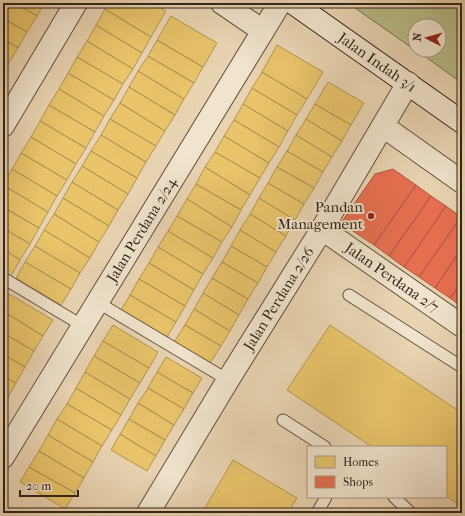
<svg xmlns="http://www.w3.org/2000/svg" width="465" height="516" font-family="'IM FELL French Canon',serif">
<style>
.green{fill:#b9bc8a;stroke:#757050}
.homes{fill:#e9c46a;stroke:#b29451}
.shops{fill:#e76f51;stroke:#b05840}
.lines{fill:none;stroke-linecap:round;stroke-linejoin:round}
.lane-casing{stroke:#5f503e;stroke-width:13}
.street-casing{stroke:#5f503e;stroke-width:24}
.secondary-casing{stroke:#312417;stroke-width:24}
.lane{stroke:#f1e3cd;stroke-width:11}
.street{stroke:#f1e3cd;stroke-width:22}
.secondary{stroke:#f1e3cd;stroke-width:22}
.poi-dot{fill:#8f2418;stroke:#f1e3cd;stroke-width:1.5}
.labels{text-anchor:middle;stroke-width:4;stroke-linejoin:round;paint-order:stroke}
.street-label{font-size:15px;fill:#312417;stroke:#f1e3cd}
.poi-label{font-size:15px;fill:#312417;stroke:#f1e3cd;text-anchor:end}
</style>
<rect width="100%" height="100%" fill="#e9d4b2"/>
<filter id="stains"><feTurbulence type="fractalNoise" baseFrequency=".005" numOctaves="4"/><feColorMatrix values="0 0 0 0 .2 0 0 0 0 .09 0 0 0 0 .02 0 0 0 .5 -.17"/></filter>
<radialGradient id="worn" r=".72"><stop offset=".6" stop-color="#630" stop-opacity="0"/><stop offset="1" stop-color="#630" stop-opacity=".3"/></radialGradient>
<!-- green -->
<path class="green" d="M348,3H462V83L416,50H439V26H415V50Z"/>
<!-- homes -->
<path class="homes" d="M3,3H15L37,16L27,32L3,18Z
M15,3H44L37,16Z
M109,3H152L166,11L151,37L105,9Z
M105,9L151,37L142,53L96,25Z
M171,16L217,43L203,67L157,40Z
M3,18L27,32L18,48L3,39Z
M96,25L142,53L133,69L87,41Z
M3,39L18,48L8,64L3,61Z
M157,40L203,67L194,83L148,56Z
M87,41L133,69L123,84L77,57Z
M277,45L323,72L307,99L262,72Z
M148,56L194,83L184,99L138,71Z
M77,57L123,84L114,100L68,73Z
M3,61L8,64L3,73Z
M138,71L184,99L175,115L129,87Z
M262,72L307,99L297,115L252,88Z
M68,73L114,100L104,116L59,89Z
M328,82L364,103L351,125L315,104Z
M129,87L175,115L165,131L120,103Z
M252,88L297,115L288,131L243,104Z
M59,89L104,116L95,132L49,105Z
M120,103L165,131L156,146L110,119Z
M243,104L288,131L279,147L234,120Z
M315,104L351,125L342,141L306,119Z
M49,105L95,132L86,148L40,121Z
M110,119L156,146L146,162L101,135Z
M306,119L342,141L332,157L296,135Z
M234,120L279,147L269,163L224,136Z
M40,121L86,148L76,164L31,137Z
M101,135L146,162L137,178L91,151Z
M296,135L332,157L323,172L287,151Z
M224,136L269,163L260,178L215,152Z
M31,137L76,164L67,180L21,153Z
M91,151L137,178L128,194L82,166Z
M287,151L323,172L314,188L277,167Z
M215,152L260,178L250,195L205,167Z
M21,153L67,180L57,196L12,169Z
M82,166L128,194L118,210L72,182Z
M205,167L250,195L241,210L196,184Z
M277,167L314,188L304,204L268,183Z
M12,169L57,196L48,212L3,185Z
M72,182L118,210L109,226L63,198Z
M268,183L304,204L295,220L259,198Z
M196,184L241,210L232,227L187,199Z
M3,185L48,212L39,228L3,207Z
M63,198L109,226L99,242L54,214Z
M259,198L295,220L286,236L250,214Z
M187,199L232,227L222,242L177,216Z
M3,207L39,228L30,244L3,228Z
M54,214L99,242L90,258L44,230Z
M250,214L286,236L276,252L240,230Z
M177,216L222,242L213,258L168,231Z
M3,228L30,244L20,260L3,249Z
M44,230L90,258L80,273L35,246Z
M240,230L276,252L267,267L231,246Z
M168,231L213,258L203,274L158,247Z
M35,246L80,273L71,289L25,262Z
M231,246L267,267L258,283L222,262Z
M158,247L203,274L194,290L149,263Z
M3,249L20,260L11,276L3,271Z
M25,262L71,289L61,305L16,278Z
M222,262L258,283L248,299L212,278Z
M149,263L194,290L185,306L139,279Z
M212,278L248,299L239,315L203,293Z
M139,279L185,306L176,322L130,295Z
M203,293L239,315L230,331L194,309Z
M9,294L53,320L43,336L3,311V305Z
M130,295L176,322L167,337L121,310Z
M194,309L230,331L221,346L185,325Z
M3,311L43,336L34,351L3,333Z
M113,325L158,352L149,368L103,341Z
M185,325L221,346L210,363L174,342Z
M330,325L462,413V507L446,496V447H372L287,390Z
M3,333L34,351L25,367L3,354Z
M103,341L149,368L140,383L94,356Z
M3,354L25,367L16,383L3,376Z
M94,356L140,383L130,399L85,372Z
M166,357L202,378L193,393L157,372Z
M85,372L130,399L121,415L76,388Z
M157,372L193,393L184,409L148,388Z
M3,376L16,383L7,399L3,397Z
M76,388L121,415L112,430L67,404Z
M148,388L184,409L174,425L138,403Z
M138,403L174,425L165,440L129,419Z
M67,404L112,430L102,446L57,419Z
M57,419L102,446L93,462L48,435Z
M129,419L165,440L156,456L120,434Z
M120,434L156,456L147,471L111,450Z
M48,435L93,462L84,478L39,451Z
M39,451L84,478L75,493L29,467Z
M233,460L297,498L288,513H202Z
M29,467L75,493L65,509L20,482Z"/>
<!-- shops -->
<path class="shops" d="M393,169L416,185L374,245L341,223L375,174Z
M416,185L431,196L389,256L374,245Z
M431,196L446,206L404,267L389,256Z
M446,206L461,217L419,277L404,267Z
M461,217H462V248L435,288L419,277Z
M462,248V281L450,298L435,288Z
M462,281V307L450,298Z"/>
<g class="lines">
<!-- lane casing -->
<g class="lane-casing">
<path id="lane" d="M3,278L83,326
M349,295L462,367
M97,302L228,380
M283,420L325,447
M394,497L411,513
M317,513L326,497"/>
</g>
<!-- street casing -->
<g class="street-casing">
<g id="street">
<path d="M222,3L263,31"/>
<path d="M3,126L76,3"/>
<path d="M383,126L462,182"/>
<path id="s1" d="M322,229L462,326"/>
<path id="s2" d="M3,457L280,3"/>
<path id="s3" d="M148,513L228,380L322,229L408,83"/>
</g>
</g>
<!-- secondary casing -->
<g class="secondary-casing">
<g id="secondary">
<path id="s4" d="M293,3L462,122"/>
</g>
</g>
<!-- lane -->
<use href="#lane" class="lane"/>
<!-- street -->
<use href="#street" class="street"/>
<!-- secondary -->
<use href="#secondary" class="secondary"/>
</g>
<!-- markers -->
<circle class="poi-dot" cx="371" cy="216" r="4"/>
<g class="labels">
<!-- street labels -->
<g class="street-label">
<text dy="5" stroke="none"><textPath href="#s4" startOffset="103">Jalan Indah 3/1</textPath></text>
<text dy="5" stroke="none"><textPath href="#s2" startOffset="266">Jalan Perdana 2/24</textPath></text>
<text dy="5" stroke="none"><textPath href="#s1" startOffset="85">Jalan Perdana 2/7</textPath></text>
<text dy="5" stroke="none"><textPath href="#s3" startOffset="251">Jalan Perdana 2/26</textPath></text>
</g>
<!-- poi labels -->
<g class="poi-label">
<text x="363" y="212">Pandan<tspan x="363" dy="17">Management</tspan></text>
</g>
</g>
<!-- margin -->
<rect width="465" height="516" fill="none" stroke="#e9d4b2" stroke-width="16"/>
<rect x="4" y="4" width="457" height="508" fill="none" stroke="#312417" stroke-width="2"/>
<rect x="8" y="8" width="449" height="500" fill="none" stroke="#312417"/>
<!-- legend -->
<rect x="307" y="446" width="140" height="52" fill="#f1e3cd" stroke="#a49784"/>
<rect x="315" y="456" width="20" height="12" fill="#e9c46a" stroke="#a49784"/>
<text x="343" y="466" font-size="12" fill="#312417">Homes</text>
<rect x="315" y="476" width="20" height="12" fill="#e76f51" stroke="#a49784"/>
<text x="343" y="486" font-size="12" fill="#312417">Shops</text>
<!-- north arrow -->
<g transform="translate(427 38) rotate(276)"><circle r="19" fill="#f1e3cd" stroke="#a49784"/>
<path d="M0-3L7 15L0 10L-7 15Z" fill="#8f2418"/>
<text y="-6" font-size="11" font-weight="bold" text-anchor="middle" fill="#312417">N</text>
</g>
<!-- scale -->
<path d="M20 490v6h58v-6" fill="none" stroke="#312417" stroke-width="2"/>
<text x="26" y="490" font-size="12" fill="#312417" stroke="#f1e3cd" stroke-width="3" paint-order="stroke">20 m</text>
<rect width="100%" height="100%" filter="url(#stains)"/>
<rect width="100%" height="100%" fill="url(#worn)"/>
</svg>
